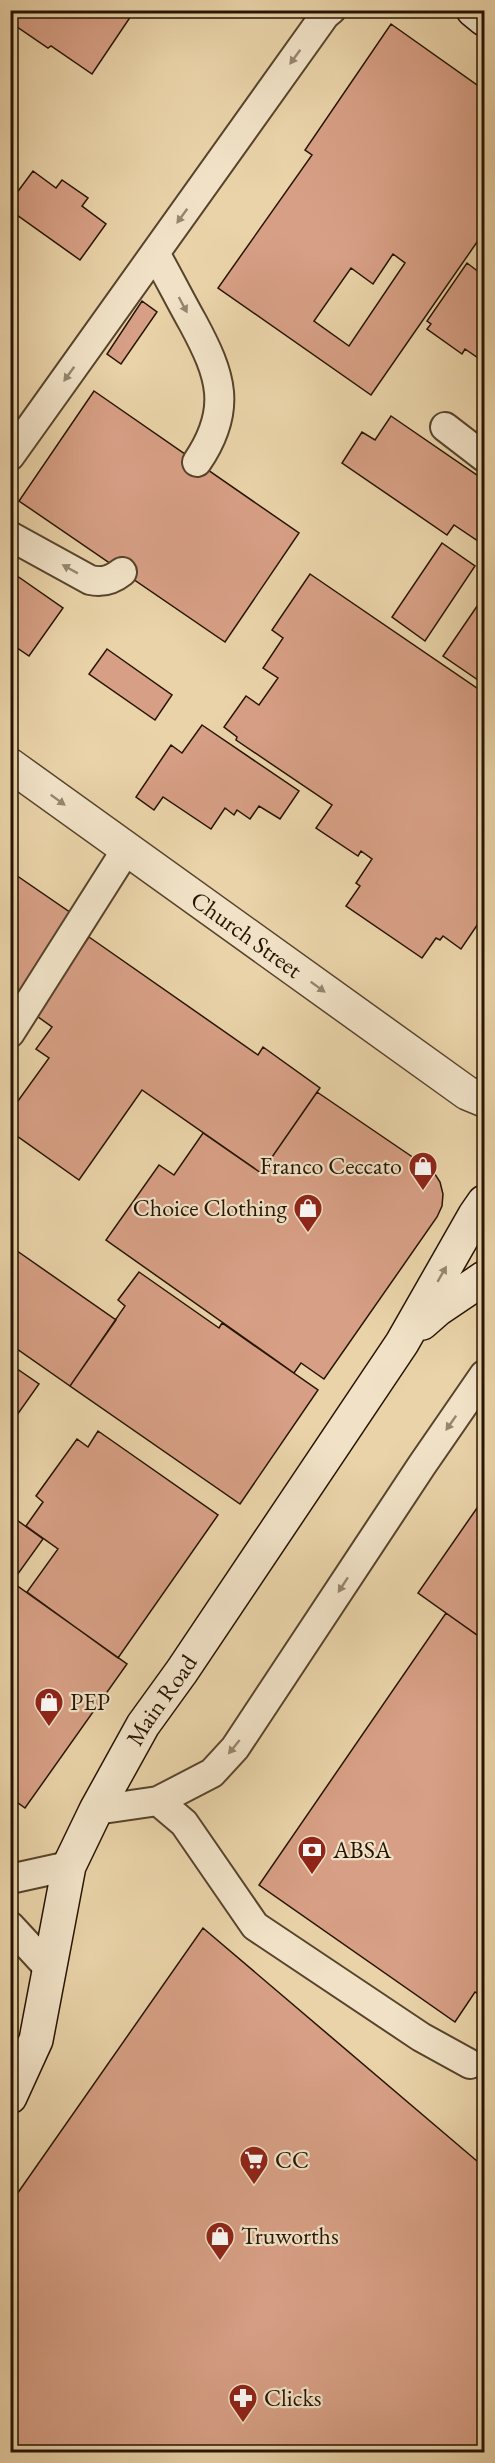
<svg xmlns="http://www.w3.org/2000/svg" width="495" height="2463" font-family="'EB Garamond',serif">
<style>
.building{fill:#d79f85;stroke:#261402;stroke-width:1.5;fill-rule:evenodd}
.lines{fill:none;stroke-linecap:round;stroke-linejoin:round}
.lane-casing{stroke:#57442c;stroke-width:32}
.street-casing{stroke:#57442c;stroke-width:36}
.secondary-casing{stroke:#261402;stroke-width:36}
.lane{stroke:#f1e2c7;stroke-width:28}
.street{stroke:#f1e2c7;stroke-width:33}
.secondary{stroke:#f1e2c7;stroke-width:33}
.oneway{fill:#96856e}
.labels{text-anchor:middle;stroke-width:4.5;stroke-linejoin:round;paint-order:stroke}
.street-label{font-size:24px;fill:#261402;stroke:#f1e2c7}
.poi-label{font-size:24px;fill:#261402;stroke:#f1e2c7;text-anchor:start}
</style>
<rect width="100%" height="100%" fill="#ead3a9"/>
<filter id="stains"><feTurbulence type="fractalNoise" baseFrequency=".00333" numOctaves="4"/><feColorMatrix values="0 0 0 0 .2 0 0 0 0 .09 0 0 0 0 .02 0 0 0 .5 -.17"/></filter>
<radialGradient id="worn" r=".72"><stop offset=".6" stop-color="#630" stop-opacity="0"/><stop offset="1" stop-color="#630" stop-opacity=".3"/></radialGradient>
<!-- building -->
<path class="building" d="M10,10H135L92,74L51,46L48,48L10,22Z
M391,24L484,90V232L371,395L218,288L312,155L305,150ZM393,254L405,263L349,346L314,321L351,268L373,284Z
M33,171L56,188L62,180L88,198L82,206L106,224L80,260L10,210V202Z
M467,263L484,276V362L465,349L462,354L427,329L431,324L427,321Z
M142,301L157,312L121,364L107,354Z
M94,391L299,533L225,642L19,501Z
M391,416L484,480V545L454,525L447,535L342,463L362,432L375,440Z
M442,543L475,566L425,641L392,617Z
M10,571L63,608L29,656L10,643Z
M310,574L484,693V915L461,949L443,936L440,940L436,938L422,958L346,906L360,886L356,883L372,859L361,851L358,856L316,828L332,805L236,740L237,737L224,727L246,696L259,705L278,678L263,668L283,638L272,630Z
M484,596V675L482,674L478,680L443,656Z
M107,649L172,695L155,720L89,674Z
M202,725L299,791L280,819L259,806L250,819L237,810L234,815L225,808L211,829L163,797L154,810L136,797L171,745L182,753Z
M10,871L74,915L10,1008Z
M89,937L258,1055L263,1047L320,1088L261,1173L142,1090L79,1180L10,1131V1112L49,1058L36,1049L52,1027L34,1014Z
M317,1092L433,1171L440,1182L443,1194L442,1206L437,1217L324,1379L301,1363L294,1373L106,1240L159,1165L174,1175L203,1133L261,1173Z
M10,1246L116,1320L70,1386L10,1344Z
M139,1272L219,1328L222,1323L318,1390L240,1504L70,1386L125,1306L118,1300Z
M10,1364L39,1384L10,1425Z
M98,1431L218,1515L118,1658L27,1592L58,1549L26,1526L43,1502L36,1496L77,1439L88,1447Z
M477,1508L484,1513V1640L418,1593Z
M10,1515L43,1539L12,1582L127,1664L25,1808L10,1797Z
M446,1613L484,1640V1998L475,1992L455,2022L259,1885Z
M203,1928L484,2167V2452H10V2204Z"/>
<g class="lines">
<!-- lane casing -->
<g class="lane-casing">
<path id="lane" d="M155,253C168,276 180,300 193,323C221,375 233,409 197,462
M445,427L484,457
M10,456L325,15L331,10
M10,536L90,580C103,583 112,580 122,572
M10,1033L126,850
M158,1801L184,1823L255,1926L421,2037L470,2064
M96,1810L158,1801L212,1773L235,1748L422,1465L484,1375
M10,1879L69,1866
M10,1926L48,1967"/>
</g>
<!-- street casing -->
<g class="street-casing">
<g id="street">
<path id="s1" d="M10,765L467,1093L484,1100"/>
</g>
</g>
<!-- secondary casing -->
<g class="secondary-casing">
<g id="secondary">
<path d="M473,10L484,19"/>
<path d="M422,1323L438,1309L484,1278"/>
<path id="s2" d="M10,2097L36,2040L69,1866L96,1810L143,1725L182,1671L402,1343L475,1215L484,1202"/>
</g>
</g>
<!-- lane -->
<use href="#lane" class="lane"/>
<!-- street -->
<use href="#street" class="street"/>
<!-- secondary -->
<use href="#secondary" class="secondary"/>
</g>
<!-- one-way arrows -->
<defs><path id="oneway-solid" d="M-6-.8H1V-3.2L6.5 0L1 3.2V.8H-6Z" transform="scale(1.5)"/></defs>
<g class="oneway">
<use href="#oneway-solid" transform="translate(295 57) rotate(126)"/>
<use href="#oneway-solid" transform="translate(182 216) rotate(126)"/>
<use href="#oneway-solid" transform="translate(183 305) rotate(62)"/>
<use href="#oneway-solid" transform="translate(69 374) rotate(126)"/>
<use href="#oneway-solid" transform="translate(70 569) rotate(-151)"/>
<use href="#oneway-solid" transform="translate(58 800) rotate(36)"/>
<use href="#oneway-solid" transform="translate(318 987) rotate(36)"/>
<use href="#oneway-solid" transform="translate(442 1274) rotate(-60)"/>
<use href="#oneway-solid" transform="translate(451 1423) rotate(125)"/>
<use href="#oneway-solid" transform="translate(343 1585) rotate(123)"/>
<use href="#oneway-solid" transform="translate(234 1747) rotate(129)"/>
</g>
<!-- icons -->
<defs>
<g id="shop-pin" transform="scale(1.5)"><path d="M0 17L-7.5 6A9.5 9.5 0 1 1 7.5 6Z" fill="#8f2418" stroke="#f1e2c7"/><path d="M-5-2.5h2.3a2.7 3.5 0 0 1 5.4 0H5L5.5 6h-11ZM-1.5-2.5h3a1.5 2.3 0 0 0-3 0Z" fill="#fff"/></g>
<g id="bank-pin" transform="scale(1.5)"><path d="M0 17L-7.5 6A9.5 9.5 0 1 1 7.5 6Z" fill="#8f2418" stroke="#f1e2c7"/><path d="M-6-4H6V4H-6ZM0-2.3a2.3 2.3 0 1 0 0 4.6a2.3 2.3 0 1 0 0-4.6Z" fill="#fff"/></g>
<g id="supermarket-pin" transform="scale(1.5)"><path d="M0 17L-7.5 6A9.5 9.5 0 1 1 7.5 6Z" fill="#8f2418" stroke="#f1e2c7"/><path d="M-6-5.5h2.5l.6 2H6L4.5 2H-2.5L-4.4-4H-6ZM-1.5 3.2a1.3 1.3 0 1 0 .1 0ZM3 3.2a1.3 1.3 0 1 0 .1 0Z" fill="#fff"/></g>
<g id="pharmacy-pin" transform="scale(1.5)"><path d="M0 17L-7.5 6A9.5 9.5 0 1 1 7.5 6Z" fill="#8f2418" stroke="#f1e2c7"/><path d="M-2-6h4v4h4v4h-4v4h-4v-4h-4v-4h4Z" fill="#fff"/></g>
</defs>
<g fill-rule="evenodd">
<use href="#shop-pin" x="423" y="1166"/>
<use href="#shop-pin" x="308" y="1208"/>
<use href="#shop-pin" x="49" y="1702"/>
<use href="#bank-pin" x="312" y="1850"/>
<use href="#supermarket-pin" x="254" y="2160"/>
<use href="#shop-pin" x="220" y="2236"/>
<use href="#pharmacy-pin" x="243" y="2398"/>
</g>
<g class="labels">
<!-- street labels -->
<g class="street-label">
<text dy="8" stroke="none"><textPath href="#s1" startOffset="291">Church Street</textPath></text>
<text dy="8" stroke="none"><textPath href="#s2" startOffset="430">Main Road</textPath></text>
</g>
<!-- poi labels -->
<g class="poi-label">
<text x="402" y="1174" text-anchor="end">Franco Ceccato</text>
<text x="287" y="1216" text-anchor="end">Choice Clothing</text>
<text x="70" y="1710">PEP</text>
<text x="333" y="1858">ABSA</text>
<text x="275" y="2168">CC</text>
<text x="241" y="2244">Truworths</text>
<text x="264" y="2406">Clicks</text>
</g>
</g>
<!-- margin -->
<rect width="495" height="2463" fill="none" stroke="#ead3a9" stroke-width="36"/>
<rect x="12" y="12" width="471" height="2439" fill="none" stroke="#261402" stroke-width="3"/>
<rect x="18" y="18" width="459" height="2427" fill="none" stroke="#261402" stroke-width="1.5"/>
<rect width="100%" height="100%" filter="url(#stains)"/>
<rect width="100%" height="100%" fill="url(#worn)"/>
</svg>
